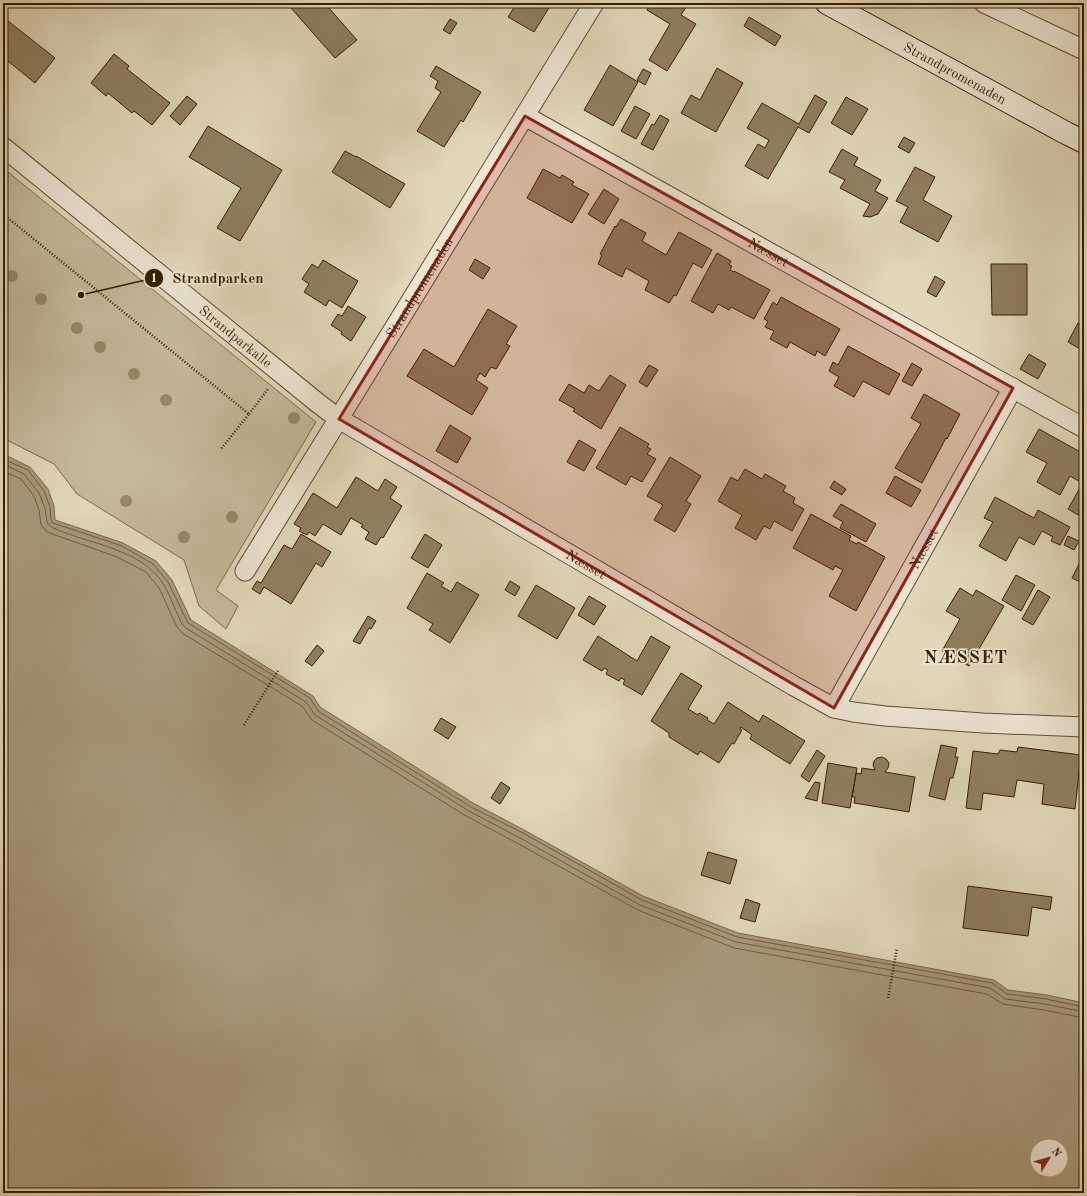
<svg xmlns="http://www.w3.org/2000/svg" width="1087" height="1196" font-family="'Old Standard TT',serif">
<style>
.green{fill:#c3b89a;stroke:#7d6c4d}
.water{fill:#a7987a;stroke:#7a6849;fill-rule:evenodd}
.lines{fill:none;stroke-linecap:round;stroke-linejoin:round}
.shore{stroke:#6f5c3d;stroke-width:1}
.building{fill:#8f7f60;stroke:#371f00}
.street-casing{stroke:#614d2e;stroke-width:21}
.secondary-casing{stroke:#371f00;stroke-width:24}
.path{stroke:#371f00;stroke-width:2.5;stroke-dasharray:1 2;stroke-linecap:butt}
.street{stroke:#ebe5d2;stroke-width:19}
.secondary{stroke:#ebe5d2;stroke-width:22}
.tree{fill:#968768}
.marked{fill:#8f2418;fill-opacity:0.2;stroke:#8f2418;stroke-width:3;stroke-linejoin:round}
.labels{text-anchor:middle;stroke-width:3.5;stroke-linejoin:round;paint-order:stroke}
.street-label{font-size:14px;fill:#371f00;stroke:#ebe5d2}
.district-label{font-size:18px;font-weight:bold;letter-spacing:1px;fill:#371f00;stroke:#ebe5d2}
.leader{fill:none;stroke:#371f00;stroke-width:1.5}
.callout-dot{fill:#371f00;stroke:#ebe5d2;stroke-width:1.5}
.mark-label{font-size:12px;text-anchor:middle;font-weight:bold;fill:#fff}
.callout-label{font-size:15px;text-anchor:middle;font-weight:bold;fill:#371f00;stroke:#ebe5d2;stroke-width:3.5;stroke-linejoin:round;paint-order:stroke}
</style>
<rect width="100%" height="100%" fill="#e0d7b9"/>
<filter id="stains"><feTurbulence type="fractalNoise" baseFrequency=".005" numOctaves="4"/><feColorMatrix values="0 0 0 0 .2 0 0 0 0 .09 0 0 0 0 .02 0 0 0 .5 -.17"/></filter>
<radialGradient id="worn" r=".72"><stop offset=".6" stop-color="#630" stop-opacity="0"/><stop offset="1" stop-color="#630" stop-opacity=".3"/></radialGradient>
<!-- green -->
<path class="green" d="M3,168L316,422L216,590L238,606L226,629L199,606L184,560L77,494L54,464L3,438Z"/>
<!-- water -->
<path class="water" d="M3,454L30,467L48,489L54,506L55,520L123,543L156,561L172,580L191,620L313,696L320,707L473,803L524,830L643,896L738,933L994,980L1008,990L1047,995L1084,1003V1193H3ZM1037,1146H1061V1170H1037Z"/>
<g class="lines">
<!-- shore -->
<path class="shore" d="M3,459L28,470L44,491L50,507L51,520L53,523L122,546L153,564L168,582L188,623L310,698L318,711L471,807L523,833L642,900L737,937L992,983L1007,994L1046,999L1084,1007
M3,464L24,474L39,493L45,508L47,522L51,527C87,544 142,548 164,585C171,597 176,612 182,624L186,628L306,702L315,715L469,811L520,838L640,905L736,942L990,988L1005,999L1045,1004L1084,1012
M3,471L21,479L34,496L39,510L41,525L47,532L117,557L146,572L159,588L177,627L182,633L302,706L312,720L466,816L517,843L638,910L734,948L987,994L1003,1004L1044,1010L1084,1018"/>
</g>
<!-- building -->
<path class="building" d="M297,3H332L328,7L357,40L335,58L291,8Z
M517,3H552L534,32L508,17Z
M651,3H686L684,6L686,7L681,15L696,24L667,71L649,60L670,24L647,10Z
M3,17L55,58L35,83L3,57Z
M749,17L781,36L775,46L744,26Z
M450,19L457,23L450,34L443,30Z
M114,54L129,66L127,69L170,103L152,125L134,111L132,113L108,93L106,96L91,83Z
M610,65L638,82L613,126L584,110Z
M436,66L481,92L463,122L461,120L444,147L417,131L441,92L435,88L438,81L430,76Z
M717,68L743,83L716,132L681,113L691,95L700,100Z
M643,69L651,73L645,85L637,80Z
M815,95L827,102L809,133L798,127L768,179L745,166L758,144L765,148L769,140L747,128L762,103L799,124Z
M187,96L197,104L180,125L170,116Z
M846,97L868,109L852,135L831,123Z
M635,106L650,114L636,139L621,131Z
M660,115L669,120L653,150L641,144L652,124L654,125Z
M208,126L282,170L240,241L217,228L241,188L189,157Z
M904,137L915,143L909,153L898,147Z
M842,149L858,158L854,165L881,180L875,191L888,198L878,214L870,217L863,216L870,204L840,188L845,180L829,172Z
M345,151L356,157V156L405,184L390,208L332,172Z
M915,167L935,177L923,200L952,216L938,242L900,222L908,207L896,201Z
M543,169L560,178L562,175L574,182L572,185L589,194L572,223L527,198Z
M604,189L619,199L604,224L588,214Z
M621,219L646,233L642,241L666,255L679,232L712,250L702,268L693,263L676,296L674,295L669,303L645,290L649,281L626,268L622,277L598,264L602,255L600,254L615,226L616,227Z
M717,253L731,261L729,265L732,266L730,270L734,272V271L770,290L754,319L731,307L729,310L718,304L713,313L691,301Z
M475,259L490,268L483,279L469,270Z
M323,260L358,281L342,308L329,300L326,306L304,292L309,284L302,279L312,264L318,268Z
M991,264H1027V315H992Z
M935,276L945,282L936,297L927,292Z
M781,297L840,329L825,356L817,351L815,356L790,342L787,348L770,339L774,331L765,327L768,321L764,319L773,302L777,305Z
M348,306L366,317L351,341L341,334L342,332L331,325L338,314L342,316Z
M488,309L517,326L506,344L510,346L496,369L491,367L485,377L480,373L476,380L488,388L472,415L407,376L424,349L454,367Z
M1078,323L1083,326L1084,325V351L1068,342Z
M848,346L900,374L889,395L863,381L854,397L834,386L839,377L829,371L833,362L838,365Z
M1029,354L1046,364L1038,379L1020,369Z
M912,363L922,369L912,386L902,381Z
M649,365L658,370L647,387L639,382Z
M610,375L626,385L601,429L573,411L575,409L559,400L569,384L584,393L589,385L599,391Z
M924,394L960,414L947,439L946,438L922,483L895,468L921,424L911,418Z
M450,425L471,438L457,463L436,451Z
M620,427L649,444L647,447L651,449L647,454L656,459L642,482L631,476L626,485L596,468Z
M1039,429L1084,454V484L1070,476L1060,495L1037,482L1047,463L1026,452Z
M579,440L596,450L584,471L567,462Z
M670,457L701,476L686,501L691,504L675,532L654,520L663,505L647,496Z
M745,469L762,479L765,474L786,486L783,491L795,498L793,503L804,509L792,531L774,521L770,529L764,526L756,540L735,528L742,515L718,501L731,477L738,481Z
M895,476L921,490L911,507L886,493Z
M356,477L378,491L385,479L397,487L390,498L402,506L383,538L381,537L376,545L365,539L369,532L361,527L363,525L351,518L341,535L323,524L315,536L309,532L307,535L299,531L301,528L294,524L313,493L337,508Z
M834,481L846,489L842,495L830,488Z
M1081,486L1084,488V503L1078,515L1068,509Z
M995,497L1034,518L1038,510L1070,527L1060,545L1051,541L1053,537L1042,531L1034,545L1019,537L1006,561L979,546L993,522L984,518Z
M841,504L876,524L866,542L840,528L843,522L833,516Z
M811,514L851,536L849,540L857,544L858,542L885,557L856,611L829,596L843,570L835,566L833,570L793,548Z
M301,534L331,552L322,567L316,563L291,604L264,587L260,594L252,589L257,581L261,583L284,545L292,549Z
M425,534L442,545L428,568L411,558Z
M1068,536L1079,541L1074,550L1064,545Z
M1081,560L1084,561V584L1072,578Z
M427,573L444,583L441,586L451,592L457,582L479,595L450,643L429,630L433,624L407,608Z
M1016,575L1035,585L1021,611L1002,600Z
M510,581L520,587L515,596L505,590Z
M536,585L575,608L557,639L518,616Z
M960,588L973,596L976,590L1004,606L969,666L942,651L960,619L946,611Z
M1038,590L1050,597L1033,625L1022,619Z
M589,596L606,606L594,625L578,615Z
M368,616L376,621L371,629L369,628L360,644L353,641Z
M598,636L637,661L651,636L670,647L642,695L623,684L625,680L621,678L619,681L606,674L608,670L604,668L602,671L583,660Z
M317,645L324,651L312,666L305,661Z
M681,673L702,686L688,709L698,715L699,713L708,718L707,720L714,724L728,702L759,722L763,715L805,741L790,764L750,739L752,735L741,727L740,729L742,730L734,744L732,743L719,763L700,751L698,755L669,737V733L651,721Z
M441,718L456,727L448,739L434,730Z
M941,745L957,748L955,757H958L953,778H950L945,800L929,796Z
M1018,747L1081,755L1075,809L1042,804L1044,784L1017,780L1014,797L983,793L981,810L966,808L973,751L998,754L1000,750L1017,752Z
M817,750L825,756L809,782L801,776Z
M882,757L886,759L889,763L888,768L885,772L915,777L909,812L854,803L855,797H852L856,773L861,774L862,768L875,770L873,765L874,761L877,758Z
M828,763L857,768L850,808L822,803Z
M501,782L510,788L500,804L491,798Z
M815,782L820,783L817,801L805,798Z
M708,852L737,860L730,884L701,875Z
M968,886L1052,897L1050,910L1032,907L1028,936L963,928Z
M746,899L760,904L755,922L740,918Z"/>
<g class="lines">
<!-- street casing -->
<g class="street-casing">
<g id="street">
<path d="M984,3L1084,50"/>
<path id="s1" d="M525,116L1084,428"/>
<path id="s2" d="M3,147L319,404L339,419L794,686L834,708L853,712L885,716L983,723L1084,727"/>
<path id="s3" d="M245,571L594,3"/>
<path id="s4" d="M834,708L1013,388"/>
</g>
</g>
<!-- secondary casing -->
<g class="secondary-casing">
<g id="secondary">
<path id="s5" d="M827,3L1066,133L1084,142"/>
</g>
</g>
<!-- path -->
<path class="path" d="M3,214L249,414L221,449
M249,414L268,389
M244,725L279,669
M888,998L897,948"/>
<!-- street -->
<use href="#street" class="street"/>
<!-- secondary -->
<use href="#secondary" class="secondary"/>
</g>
<!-- trees -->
<g class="tree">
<circle cx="12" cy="276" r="6"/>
<circle cx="41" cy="299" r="6"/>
<circle cx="77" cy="328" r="6"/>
<circle cx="100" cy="347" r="6"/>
<circle cx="134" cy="374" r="6"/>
<circle cx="166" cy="400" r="6"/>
<circle cx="294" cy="418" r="6"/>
<circle cx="126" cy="501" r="6"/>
<circle cx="232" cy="517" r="6"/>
<circle cx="184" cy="537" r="6"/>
</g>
<!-- marked area -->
<path class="marked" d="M525,116L1013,388L834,708L339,419Z"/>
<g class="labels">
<!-- street labels -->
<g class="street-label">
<text dy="5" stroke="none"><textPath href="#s5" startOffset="146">Strandpromenaden</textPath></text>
<text dy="5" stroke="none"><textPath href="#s1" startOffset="279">Næsset</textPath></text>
<text dy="5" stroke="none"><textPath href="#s3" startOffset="333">Strandpromenaden</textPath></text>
<text dy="5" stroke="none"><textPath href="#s2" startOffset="300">Strandparkalle</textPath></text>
<text dy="5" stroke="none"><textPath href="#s4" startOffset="183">Næsset</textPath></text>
<text dy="5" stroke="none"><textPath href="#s2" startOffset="719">Næsset</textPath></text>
</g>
<!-- district labels -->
<g class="district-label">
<text x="966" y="663">NÆSSET</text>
</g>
</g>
<!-- callouts -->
<path class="leader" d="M81 295L154 278"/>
<g class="callout-dot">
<circle cx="81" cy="295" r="4"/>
<circle cx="154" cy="278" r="10"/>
</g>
<g class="mark-label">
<text x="154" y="282">1</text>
</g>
<g class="callout-label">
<text x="218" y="283">Strandparken</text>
</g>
<!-- margin -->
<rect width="1087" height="1196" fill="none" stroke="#e0d7b9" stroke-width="16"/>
<rect x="4" y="4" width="1079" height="1188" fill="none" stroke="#371f00" stroke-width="2"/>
<rect x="8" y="8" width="1071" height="1180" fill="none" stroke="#371f00"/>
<!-- north arrow -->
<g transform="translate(1049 1158) rotate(53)"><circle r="19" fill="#ebe5d2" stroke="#a3967e"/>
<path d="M0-3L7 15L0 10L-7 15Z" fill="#8f2418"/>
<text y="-6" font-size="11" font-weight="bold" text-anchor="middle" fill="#371f00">N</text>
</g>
<rect width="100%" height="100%" filter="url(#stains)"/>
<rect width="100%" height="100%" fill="url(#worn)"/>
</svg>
